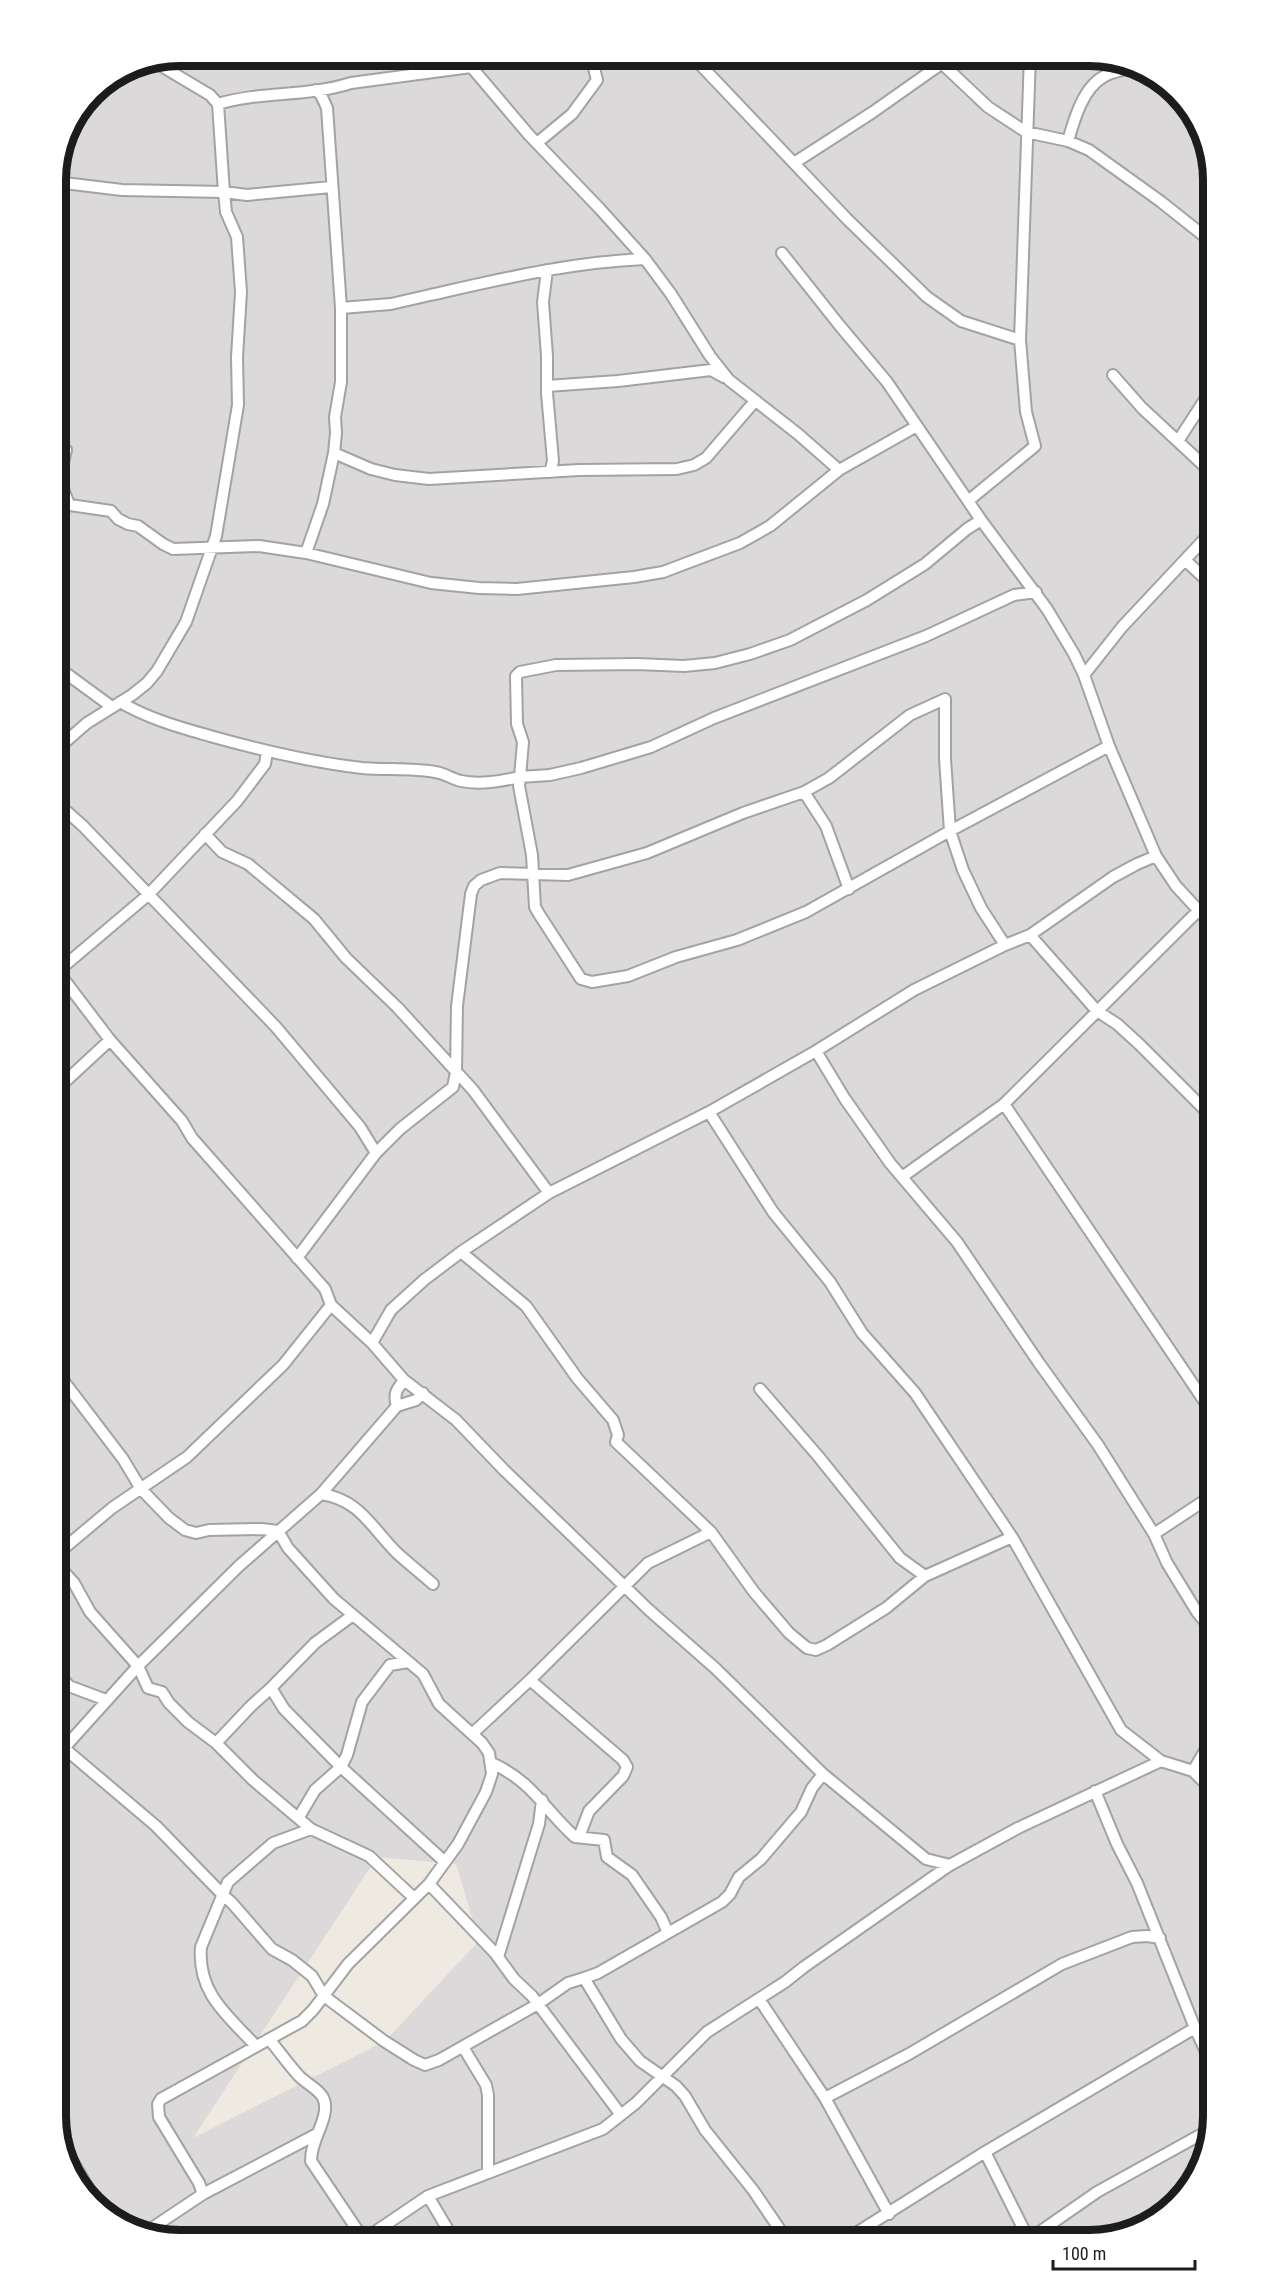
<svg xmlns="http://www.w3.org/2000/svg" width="1269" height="2296" font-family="'Roboto Condensed',sans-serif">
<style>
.residential{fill:#dbd9d9;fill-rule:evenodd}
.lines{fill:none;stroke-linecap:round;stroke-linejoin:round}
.street-casing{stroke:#a3a3a3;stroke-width:14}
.street{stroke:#fff;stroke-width:10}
.rim{fill:none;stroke:#1c1c1c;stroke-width:8}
</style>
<rect width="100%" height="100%" fill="#eeeae2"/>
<!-- residential -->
<path class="residential" d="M180,56H1098L1165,81L1204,132L1213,180V2117L1193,2185L1137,2231L1089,2240H172L110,2219L65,2164L56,2116V172L65,132L92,92L132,65ZM377,1857L456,1864L479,1941L385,2041L193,2138Z"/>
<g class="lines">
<!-- street casing -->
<g class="street-casing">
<path id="street" d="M462,56L529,135L600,209L645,259L671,294L710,356L729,380L798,434L839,470
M692,56L847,219L927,297L961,321L1020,340
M934,56L988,107L1026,132L1068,141L1089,150L1160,201L1213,243
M218,104C261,91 308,97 351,83L471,67
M1068,141C1074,120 1083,88 1103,77C1109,73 1119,71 1126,69
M537,143L572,114L597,80L591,56
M794,163L873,112L941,64
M56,182L122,190L224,192L247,195L331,187
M782,253L840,326L887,382L981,520L1047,609L1074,654L1084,675L1109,746L1156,856L1176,886L1213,926
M547,270L543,302L547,356V393L553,461L550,472
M341,308L391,304L430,295C501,279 571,262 645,259
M1113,375L1142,408L1213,474
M547,386L618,381L711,370L724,377
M1178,441L1213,387
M56,443L66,450L59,479L69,504
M334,453L371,469L395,475L429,479L579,470L677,469L694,465L706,458L755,401
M56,496L70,505L111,511L118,519L128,524L138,526L163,544L173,549L259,546L306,553L431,583L479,588L517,589L634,577L663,572L740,543L770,526L839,470L917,426
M968,501L1035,446L1026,412L1020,340L1030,56
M306,553L323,504L334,453L336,433L335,417L341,382V308L327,108L321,95L316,90
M1185,560L1213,586
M1036,592L1014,595L926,636L714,718L651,747L581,768L550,775L520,777L519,786L532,855L535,907L539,914L581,979L592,982L628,976L676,957L737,940L806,912L950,831L1109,746
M56,666L112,707
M1084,675L1122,627L1213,530
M120,702C149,719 179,727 210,736C260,750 310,762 362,768C386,770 411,768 435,772C444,773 452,779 461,781C480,785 501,781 520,777L523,742L517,724L516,676L520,672L556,665L637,664L684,666L715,663L750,654L790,640L867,600L925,564L967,529L981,520
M56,750L87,723L132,695L147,683L157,671L186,622L216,536L238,405L237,357L241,292L237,237L226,212L224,192L218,104L210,95L153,61
M804,792L826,826L849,889
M56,802L83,826L276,1027L360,1127L376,1153
M205,834L222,852L248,864L314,919L346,958L397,1007L473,1090L549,1193
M1030,935L1097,1011L1117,1024L1139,1044L1213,1118
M56,969L110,1040L182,1121L192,1138L325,1289L331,1305L372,1343L404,1380L456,1420L504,1470L649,1610L715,1668L823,1774L926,1859L950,1865
M57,972L148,895L237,801L265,764L267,752
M816,1051L845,1099L890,1163L957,1242L1039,1363L1098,1445L1154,1534L1167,1563L1197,1612L1213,1631
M56,1090L110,1040
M1004,1104L1213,1414
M709,1112L773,1212L830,1282L862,1333L915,1393L1012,1537L1121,1730L1161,1761L1193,1771L1213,1791
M902,1177L1004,1104L1199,910
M461,1252L526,1306L577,1378L613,1420L618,1435L616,1442L711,1532L754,1592L789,1633L807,1648L816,1650L827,1645L886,1608L925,1576L1012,1537
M297,1258L376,1153L400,1129L453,1087L456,1072L457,1006L471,894L474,886L481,880L500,873L568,875L647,853L743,813L804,792L829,778L910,715L945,699V759L950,831L963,870L981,908L1005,945
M372,1343L391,1310L424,1280L461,1252L549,1193L709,1112L816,1051L914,990L1005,945L1030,935L1113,877L1137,864L1156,856
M56,1371L123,1459L141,1489L169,1518L185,1530L196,1533L209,1530L262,1529L278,1531L288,1548L334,1599L423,1674L439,1704L482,1743L489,1753L492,1774L486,1792L458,1844L429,1884L348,1964L313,2010L302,2021L161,2099L158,2104L159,2117L199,2183L203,2194L146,2232
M760,1389L818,1456L900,1558L925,1576
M397,1406C393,1394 397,1389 404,1380
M321,1494C359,1499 372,1528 397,1553C409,1564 422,1574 433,1584
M1154,1534L1213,1495
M56,1555L112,1508L187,1457L283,1365L331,1305
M56,1563L74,1583L90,1612L138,1666L148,1688L162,1692L169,1703L188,1722L216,1743L253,1780L311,1829L369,1856L414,1898
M56,1671L69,1686L106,1700
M530,1680L623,1760L627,1767L623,1776L589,1811L579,1837
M271,1688L284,1709L341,1767L445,1862
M472,1734L530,1680L648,1563L711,1532
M216,1743L251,1706L271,1688L315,1643L353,1615
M64,1748L156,1826L223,1895L232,1903L272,1949L292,1960L312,1976L324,1996L384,2041L414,2060L425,2065L439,2060L538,2004L568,1983L584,1978
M56,1757L138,1666L239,1566L321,1494L397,1406L416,1400L423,1393
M492,1763C534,1783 543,1808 575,1837L604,1840L607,1857L632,1875L661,1917L668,1933
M1193,1771L1213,1737
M1095,1791L1117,1844L1137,1883L1195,2028L1213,2067
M299,1817L315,1790L341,1767L347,1755L362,1702L390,1665L408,1662
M429,1884L495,1953L514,1979L532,1996L621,2115
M498,1957L539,1824L542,1800
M759,1999L825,2098L889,2214
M269,2039C279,2051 288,2064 299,2076C312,2089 330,2092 324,2116C320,2132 311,2144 311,2161L364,2240
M256,2046C228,2016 197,1993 201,1947L228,1882L273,1843L311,1829
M463,2047L486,2085L488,2095V2172
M825,2098L909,2054L1062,1964L1132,1937L1147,1936L1160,1938
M62,2148L70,2157L98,2205
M985,2152L1029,2240
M203,2194L317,2134
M428,2196L454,2240
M363,2240L428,2196L603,2129L636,2103L707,2032L785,1982L804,1967L950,1865L1018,1828L1161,1761
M787,2240L753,2190L705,2130L685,2096L676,2086L640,2061L621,2039L584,1978L598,1973L722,1902L730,1894L739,1877L761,1859L801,1812L812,1788L823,1774
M845,2240L985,2152L1195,2028
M1028,2240L1097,2192L1209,2130"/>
</g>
<!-- street -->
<use href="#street" class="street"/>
</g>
<!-- crop -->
<path d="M0 0H1269V2296H0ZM180 66H1089A114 114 0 0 1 1203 180V2116A114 114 0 0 1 1089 2230H180A114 114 0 0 1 66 2116V180A114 114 0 0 1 180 66Z" fill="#fff" fill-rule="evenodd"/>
<path class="rim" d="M180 66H1089A114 114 0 0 1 1203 180V2116A114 114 0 0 1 1089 2230H180A114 114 0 0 1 66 2116V180A114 114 0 0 1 180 66Z"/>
<!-- scale -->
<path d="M1053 2260v9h142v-9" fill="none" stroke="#1c1c1c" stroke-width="3"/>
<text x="1062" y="2260" font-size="18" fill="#1c1c1c" stroke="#ffffff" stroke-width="4.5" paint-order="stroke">100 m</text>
</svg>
